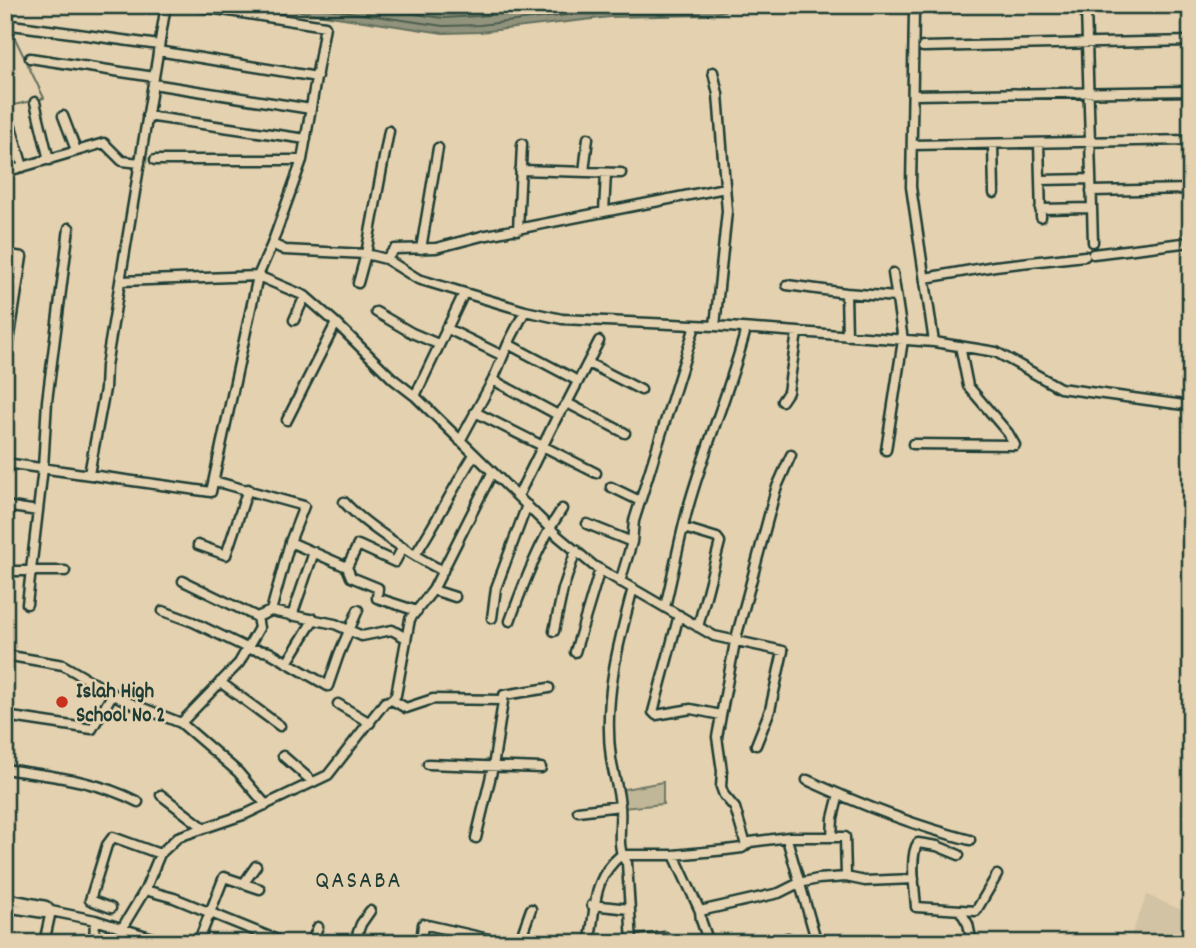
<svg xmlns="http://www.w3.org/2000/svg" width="1196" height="948" font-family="Dekko,sans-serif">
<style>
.built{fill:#d2c3a4}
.green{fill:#c0b698;stroke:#707a66;stroke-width:2}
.water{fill:#91937b;stroke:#63715f;stroke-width:2}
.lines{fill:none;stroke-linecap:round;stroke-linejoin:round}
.shore{stroke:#4d5f50;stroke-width:2}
.stream{stroke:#63715f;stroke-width:2}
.minor-casing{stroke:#1f3d34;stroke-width:13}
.minor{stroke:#e4d1af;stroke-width:8}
.poi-dot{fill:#c8321e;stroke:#e4d1af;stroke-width:2.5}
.labels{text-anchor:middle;stroke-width:5;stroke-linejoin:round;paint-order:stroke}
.poi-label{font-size:21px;font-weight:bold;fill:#1f3d34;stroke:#e4d1af;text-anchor:start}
.quarter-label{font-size:24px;letter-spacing:2px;fill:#1f3d34;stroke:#e4d1af}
</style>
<rect width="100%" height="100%" fill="#e4d1af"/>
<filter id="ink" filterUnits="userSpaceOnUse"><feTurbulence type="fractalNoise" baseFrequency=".0143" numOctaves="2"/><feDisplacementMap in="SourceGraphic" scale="14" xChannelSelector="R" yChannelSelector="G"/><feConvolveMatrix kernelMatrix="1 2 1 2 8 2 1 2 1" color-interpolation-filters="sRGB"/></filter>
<g filter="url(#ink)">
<!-- built -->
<path class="built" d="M1147,895L1191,914V943H1128Z"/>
<!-- green -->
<path class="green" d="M663,782V804L623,808L619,790Z"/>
<!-- water -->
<path class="water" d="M257,5H733L724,11L708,15L610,17L480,32L443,33Z"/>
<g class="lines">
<!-- shore -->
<path class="shore" d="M302,5L443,26L480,25L610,10L706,8L718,5
M355,5L443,18L479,16L578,5"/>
<!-- stream -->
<path class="stream" d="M12,5L8,24L44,98L37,100
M6,107L31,101"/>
<!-- minor casing -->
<g class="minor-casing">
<path id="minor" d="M190,5L325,26L302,160L272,244
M1086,8L1093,242
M914,12L911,187L934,342
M12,25L159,45
M923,47L1191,41
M158,51L317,77
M30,58L154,77
M713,72L718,94L727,211L715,326
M153,84L311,109
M5,95L6,100
M913,95L1191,91
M35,102L49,160
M6,110L23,167
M63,116L76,150
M147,116L306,139
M1039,143L1041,217
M993,144L994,193
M912,145L1191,140
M155,160H302
M520,170L621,173
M5,172L104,143L122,161L140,163
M584,172L588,138
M1040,180L1091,179
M1091,191L1191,189
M1040,209L1092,208
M604,212L606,173
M518,230L522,144
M421,249L438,148
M5,254L22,257
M1093,254L1191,242
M386,259L395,249L436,248L482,236L725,188
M5,272L22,257
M925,278L995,266L1085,256
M121,281L258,276L305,296L336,323L393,379L415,396L559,537L594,566L714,636L783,651L770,710L756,745
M358,283L366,254L389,131
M787,285L846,293L896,297
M846,293L847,336
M376,312L412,333L438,344
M294,320L305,296
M446,328L503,356
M508,344L578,381
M588,363L641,390
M5,368L22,257
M493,380L558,415
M415,396L464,293
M782,401L788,392L797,333
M567,403L625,433
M475,412L596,473
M287,420L336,323
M460,441L493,380L508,344L525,311
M913,444L1015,445L1008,433L968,386L960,346
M886,450L903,340L893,273
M5,463L211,492L258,276L272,244L285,250L366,254L386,259L418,279L525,311L562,319L715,326L934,342L996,352L1060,388L1191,406
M89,474L105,389L106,366L166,5
M214,481L304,506L290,542L271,611
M611,487L640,501
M518,496L558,415L567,403L599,341
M344,502C365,525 415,557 443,571
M5,506L38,511
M587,524L632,542
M684,528L717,538L720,542L698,627
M290,542L347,567
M198,545L226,555L248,489
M403,547L395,562L358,545L347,567L351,577L378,588L377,598L417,611
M415,555C436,523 453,488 474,455
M5,571H65
M183,581L257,617L271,611L335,624L362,636L392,630L406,638
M620,582L632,542L634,521L695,326
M433,590L455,597
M27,604L43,468L47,401L69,228
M665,607C673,574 679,541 688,508C705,447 730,390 746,329
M163,611L193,622L247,648L269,652L328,686L339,654L358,610
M679,615L653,712L656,715L691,709L721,715
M292,616L314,552
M492,618L496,588L527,505
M510,621C524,583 539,543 562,509
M554,631L563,589L576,550
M575,652L600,569
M5,655L63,665L125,701L181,723L238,772L266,805
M287,663L314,619
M220,682L280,726
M392,700L406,708L433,699L503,700
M338,704L370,723
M5,716L92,729L112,695
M181,723L239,663L259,628L257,617
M283,756L313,782
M428,764L541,768
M5,769C51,776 96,780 138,802
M807,780C859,804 915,826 970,840
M161,795L204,828
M578,811L620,806
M832,837L833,818L839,794
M476,838L493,767L504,695L549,688
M787,839L817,943
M746,845L735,808L724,795L721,787L722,771L717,737L735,642L776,489L791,455
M674,855L700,911L701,920L709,943
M959,855L937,846L918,843C909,855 915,891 916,907L976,911L997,875
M244,883L256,866
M145,890L174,898L275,939L274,943
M5,898L46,906L51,911L95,920L169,943
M592,905L629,909
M5,907L44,913L51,911
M111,908L90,900L107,845L113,837L160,854
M700,911L779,893L799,883L818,879L846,877L865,881L914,879
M961,912L968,924L972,943
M122,928L145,890L160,854L178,837L246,814L328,775L385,702L392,700L396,695L410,619L433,590L492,473
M632,941L665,937
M44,943L51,911
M94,943L95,920
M198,943L224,877L260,889
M311,943L318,927
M354,943L361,924L370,911
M421,943L423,924L506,943
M519,943L531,909
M589,943C597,908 590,881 621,855H674L726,850L742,848L750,842L789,837H845L846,877
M632,943L627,863C615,850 622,824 620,806C619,790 613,774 611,758C603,700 618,644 633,588
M773,943L788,938L798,943"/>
</g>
<!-- minor -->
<use href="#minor" class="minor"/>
</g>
</g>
<!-- markers -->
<circle class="poi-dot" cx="62" cy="702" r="7"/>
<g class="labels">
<!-- poi labels -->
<g class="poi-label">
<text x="76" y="697">Islah High<tspan x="76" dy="24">School No 2</tspan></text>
</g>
<!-- quarter labels -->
<g class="quarter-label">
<text x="359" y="887">QASABA</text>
</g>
</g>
<!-- margin -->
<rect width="1196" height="948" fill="none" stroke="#e4d1af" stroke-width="28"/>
<rect x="14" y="14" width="1168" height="920" fill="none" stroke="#1f3d34" stroke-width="2.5" filter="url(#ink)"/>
</svg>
